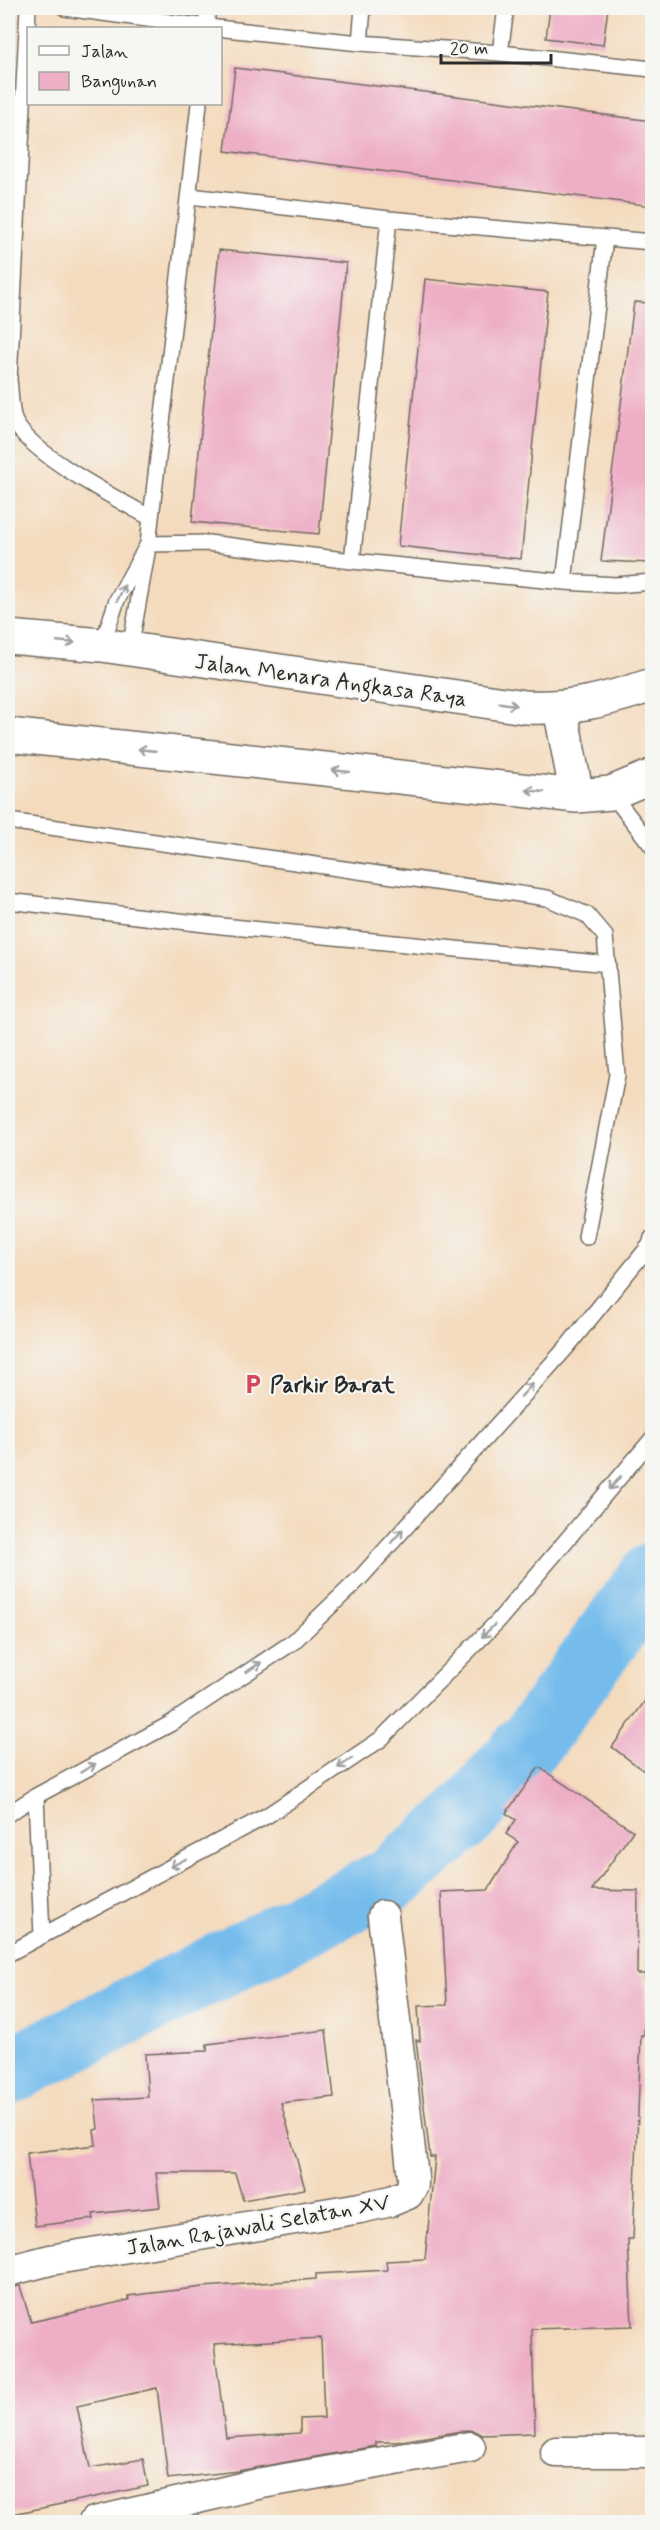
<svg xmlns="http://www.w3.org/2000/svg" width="660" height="2530" font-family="Mynerve,sans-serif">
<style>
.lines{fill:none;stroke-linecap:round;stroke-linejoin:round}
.river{stroke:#74bcec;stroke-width:66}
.building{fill:#eeafc6;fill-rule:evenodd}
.service-casing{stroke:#71695e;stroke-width:18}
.minor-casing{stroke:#71695e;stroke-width:33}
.tertiary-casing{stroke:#71695e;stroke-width:36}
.service{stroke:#fff;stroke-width:15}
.minor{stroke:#fff;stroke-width:30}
.tertiary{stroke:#fff;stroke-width:33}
.oneway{stroke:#a0a0a0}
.labels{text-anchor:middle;stroke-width:4.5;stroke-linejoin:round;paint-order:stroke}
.street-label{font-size:22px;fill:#2b2b2b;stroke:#f6f6f2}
.poi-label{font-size:22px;font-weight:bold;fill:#2b2b2b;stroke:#f6f6f2;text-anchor:start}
</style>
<rect width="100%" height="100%" fill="#f6f6f2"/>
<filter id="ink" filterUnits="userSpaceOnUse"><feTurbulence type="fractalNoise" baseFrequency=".0167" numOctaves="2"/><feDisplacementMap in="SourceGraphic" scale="12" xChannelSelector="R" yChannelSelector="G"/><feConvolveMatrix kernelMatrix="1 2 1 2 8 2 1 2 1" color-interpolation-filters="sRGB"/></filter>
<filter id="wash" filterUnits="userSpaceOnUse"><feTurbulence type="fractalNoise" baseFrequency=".008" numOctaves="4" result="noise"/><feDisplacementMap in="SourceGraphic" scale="24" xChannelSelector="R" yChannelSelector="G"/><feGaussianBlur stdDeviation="1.35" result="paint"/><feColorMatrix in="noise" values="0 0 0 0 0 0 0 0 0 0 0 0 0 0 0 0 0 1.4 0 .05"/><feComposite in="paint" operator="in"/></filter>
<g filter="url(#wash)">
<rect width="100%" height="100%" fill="#f4dbbe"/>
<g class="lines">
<!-- river -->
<path class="river" d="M8,2072L390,1880L464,1818L537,1734L652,1576"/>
</g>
<g id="blocks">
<!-- building -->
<path class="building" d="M550,8H608L603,45L546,38Z
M235,68L652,121V206L225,151Z
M219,250L346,263L319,534L192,522Z
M425,279L548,292L521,559L398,546Z
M634,302L652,303V563L601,561Z
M652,1691V1777L612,1747Z
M539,1767L633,1831L592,1890L638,1891L637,1974H645L644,2035H641L633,2239H628L632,2326L532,2329L535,2433L482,2435L475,2431L467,2430L396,2442H376V2446L238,2471L168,2479L157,2388L77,2406L90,2468L143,2459L148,2486L8,2515V2288L20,2286L31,2322L129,2300L128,2296L203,2287L316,2279V2274L387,2270L386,2261L425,2259L435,2157H430L416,2040L420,2041L418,2006L447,2005L441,1892L488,1890L518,1842L506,1834L516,1820L506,1813ZM321,2338L324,2418L300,2419V2433L226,2438L214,2344Z
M326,2030L334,2097L281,2103L305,2189L243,2200L235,2173H156L160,2207L93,2214L94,2219L35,2226L27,2153L96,2145L94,2130L98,2129L95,2100L148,2097L145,2054L207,2051V2044Z"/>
</g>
</g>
<g filter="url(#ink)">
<use href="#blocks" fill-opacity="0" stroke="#71695e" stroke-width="1.5"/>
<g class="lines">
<!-- service casing -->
<g class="service-casing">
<path id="service" d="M28,8L9,380C11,392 10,411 15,422C32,455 117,499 151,518
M65,8L207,27L360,43L500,53L652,69
M206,28L208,8
M360,43L363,8
M500,53L506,8
M199,104L148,544L208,543L352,561L564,582L616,585L652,582
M190,196L389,219L652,242
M352,561L389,219
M564,582L605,238
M102,645L117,600L148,544
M130,649L147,553
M611,793L652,846
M8,821L547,898L587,915L605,936L617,1075L586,1237
M8,901L222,926L608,964
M36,1796L42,1936
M8,1814L36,1796L170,1724L293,1642L362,1576L566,1348L650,1245L652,1238
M8,1954L268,1815L381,1739L498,1621L652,1439"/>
</g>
<!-- minor casing -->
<g class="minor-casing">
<path id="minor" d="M8,2271L50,2260L360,2208L391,2201L408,2194L413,2185V2177L383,1916
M556,2452H652
M94,2522L262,2483L470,2447"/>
</g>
<!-- tertiary casing -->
<g class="tertiary-casing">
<path id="tertiary" d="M8,637L102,645L525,707C573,709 607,700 652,685
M560,708L577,796
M8,735L577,796L611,793L652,776"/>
</g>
<!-- service -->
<use href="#service" class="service"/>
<!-- minor -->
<use href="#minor" class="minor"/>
<!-- tertiary -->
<use href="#tertiary" class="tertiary"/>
</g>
<!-- one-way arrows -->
<defs><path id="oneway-shaft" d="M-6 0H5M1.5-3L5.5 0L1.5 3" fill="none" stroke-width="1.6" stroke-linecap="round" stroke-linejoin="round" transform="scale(1.5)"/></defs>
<g class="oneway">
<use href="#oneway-shaft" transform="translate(121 593) rotate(-64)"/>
<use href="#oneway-shaft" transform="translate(66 642) rotate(5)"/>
<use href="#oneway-shaft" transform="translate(508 704) rotate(8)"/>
<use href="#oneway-shaft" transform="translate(147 750) rotate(-174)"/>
<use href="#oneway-shaft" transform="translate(341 771) rotate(-174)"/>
<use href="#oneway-shaft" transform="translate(535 791) rotate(-174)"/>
<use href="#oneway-shaft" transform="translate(527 1390) rotate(-47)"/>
<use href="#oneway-shaft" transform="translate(615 1483) rotate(130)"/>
<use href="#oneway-shaft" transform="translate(397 1536) rotate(-49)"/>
<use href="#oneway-shaft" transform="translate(488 1631) rotate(135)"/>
<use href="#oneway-shaft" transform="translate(254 1667) rotate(-34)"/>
<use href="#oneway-shaft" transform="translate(345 1763) rotate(146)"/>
<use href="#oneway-shaft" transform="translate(88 1768) rotate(-30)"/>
<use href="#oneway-shaft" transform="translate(178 1863) rotate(152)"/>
</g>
</g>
<!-- icons -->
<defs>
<g id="parking-bare" transform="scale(1.62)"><path d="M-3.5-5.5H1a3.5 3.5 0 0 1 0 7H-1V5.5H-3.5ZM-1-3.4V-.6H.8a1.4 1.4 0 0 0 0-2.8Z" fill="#d1495b" stroke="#f6f6f2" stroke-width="2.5" paint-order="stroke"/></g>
</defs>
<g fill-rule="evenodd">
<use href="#parking-bare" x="253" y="1384"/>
</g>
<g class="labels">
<!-- street labels -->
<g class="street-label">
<text transform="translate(331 679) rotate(8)" y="8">Jalan Menara Angkasa Raya</text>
<text transform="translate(258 2224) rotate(-10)" y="8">Jalan Rajawali Selatan XV</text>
</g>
<!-- poi labels -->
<g class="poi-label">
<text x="270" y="1392">Parkir Barat</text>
</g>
</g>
<!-- margin -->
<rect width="660" height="2530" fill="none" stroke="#f6f6f2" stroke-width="30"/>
<!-- legend -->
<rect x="27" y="27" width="195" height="78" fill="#f6f6f2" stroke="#a5a5a2" stroke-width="1.5"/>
<rect x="39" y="46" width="30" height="9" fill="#ffffff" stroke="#a5a5a2" stroke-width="1.5"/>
<text x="81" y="57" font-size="18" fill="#2b2b2b">Jalan</text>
<rect x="39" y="72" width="30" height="18" fill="#eeafc6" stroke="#a5a5a2" stroke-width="1.5"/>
<text x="81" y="87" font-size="18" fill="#2b2b2b">Bangunan</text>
<!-- scale -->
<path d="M441 54v9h110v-9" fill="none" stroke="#2b2b2b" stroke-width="3"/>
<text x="450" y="54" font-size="18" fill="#2b2b2b" stroke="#f6f6f2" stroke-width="4.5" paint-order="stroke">20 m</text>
</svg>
